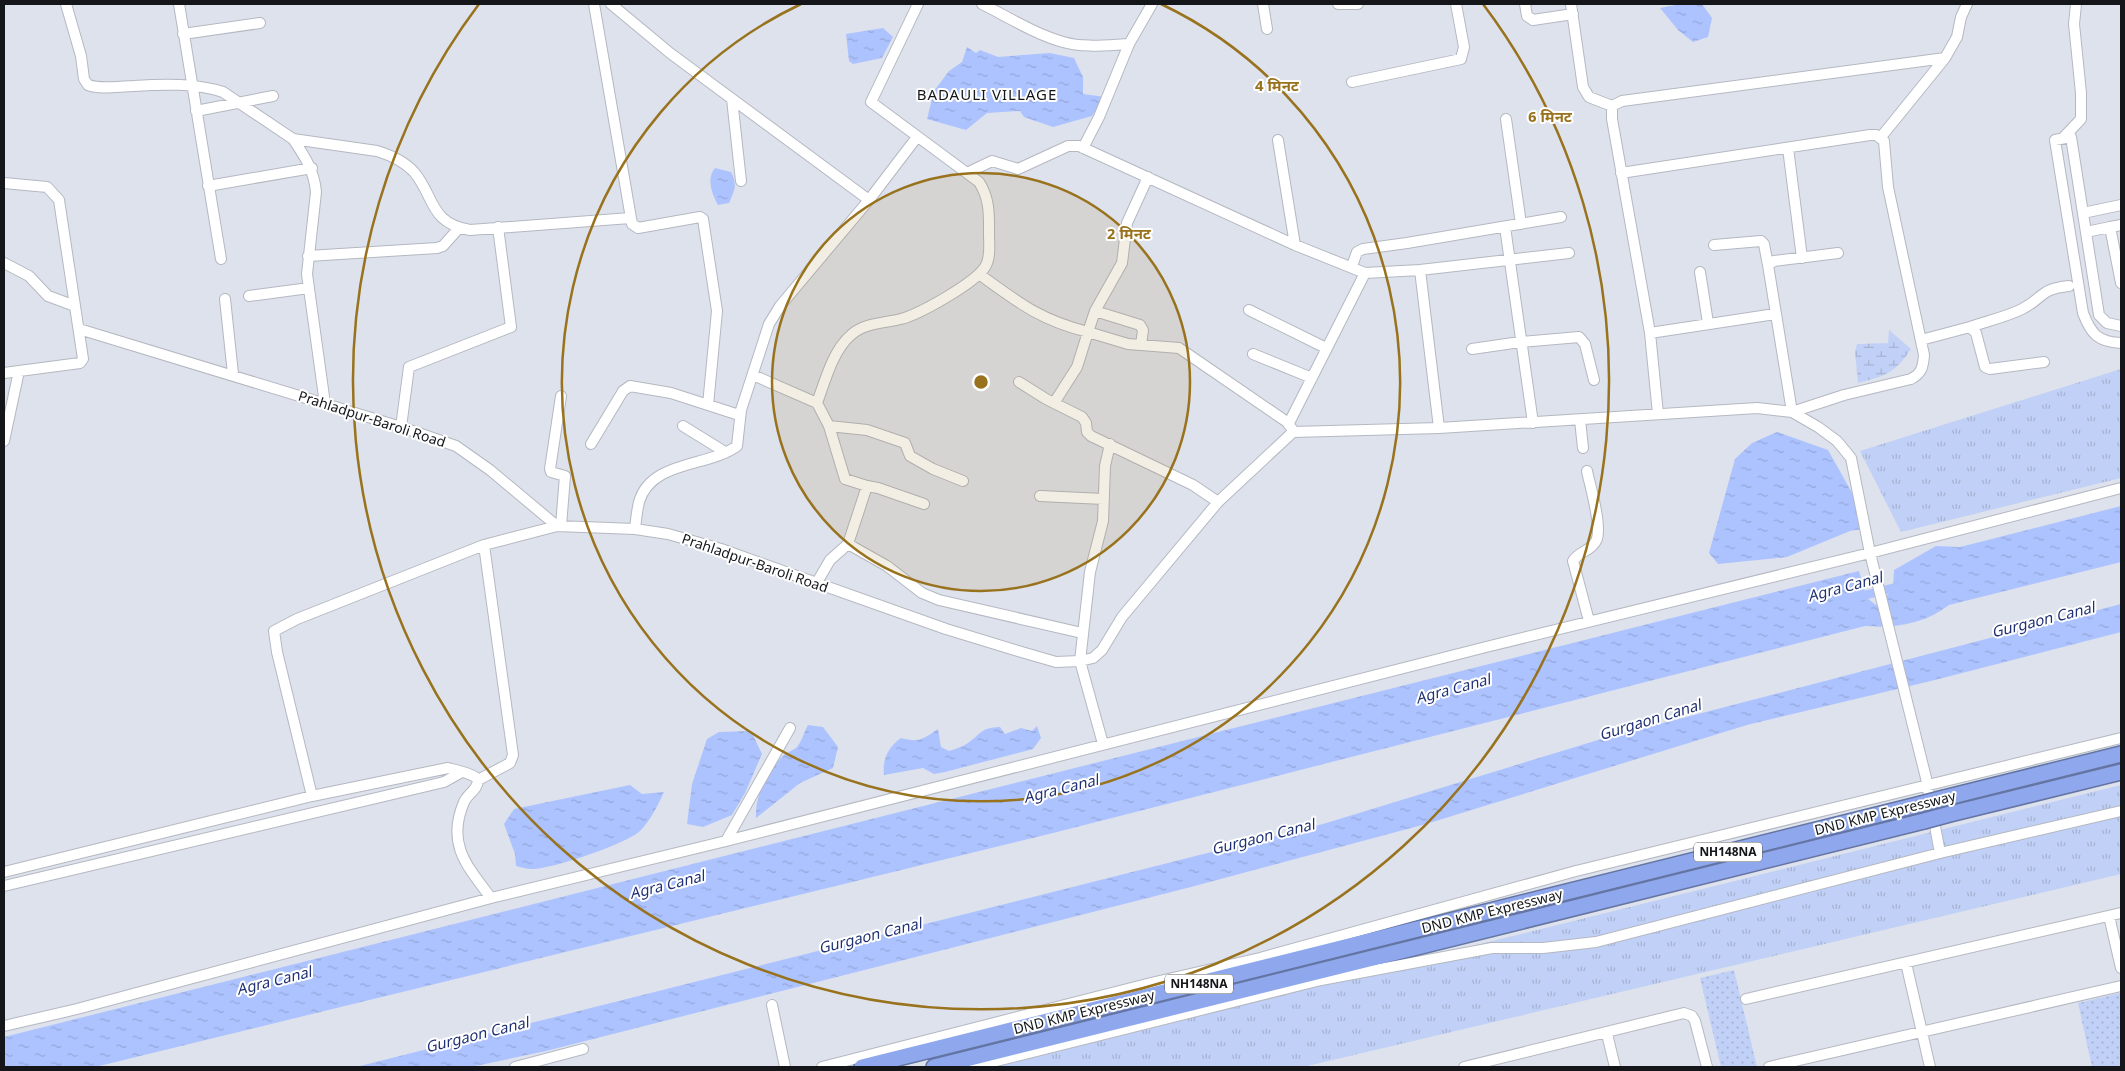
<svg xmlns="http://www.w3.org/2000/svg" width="2125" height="1071" font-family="Georgia,'Noto Sans Devanagari',serif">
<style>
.grass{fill:url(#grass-tufts)}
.wetland{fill:url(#wetland-marsh)}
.park{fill:url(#park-dots)}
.water{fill:url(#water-ripples)}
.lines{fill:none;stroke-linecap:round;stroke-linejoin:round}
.canal{stroke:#adc3ff;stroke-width:9}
.minor-casing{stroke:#b4b8c1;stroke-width:12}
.highway-casing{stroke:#6475a3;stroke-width:18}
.minor{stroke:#fff;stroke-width:10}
.highway{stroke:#8fa8ed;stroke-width:15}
.highway-bridge-casing{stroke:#6475a3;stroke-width:18;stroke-linecap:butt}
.highway-bridge{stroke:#8fa8ed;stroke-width:15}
.ring{fill:none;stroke:#98721d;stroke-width:2.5}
.labels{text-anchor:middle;stroke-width:4;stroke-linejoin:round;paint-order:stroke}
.shield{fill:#fff;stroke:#5a5c5e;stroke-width:1}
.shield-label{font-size:12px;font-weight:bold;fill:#141619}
.street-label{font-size:14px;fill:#141619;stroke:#fff}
.neighbourhood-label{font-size:15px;letter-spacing:1px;fill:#141619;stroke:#fff}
.water-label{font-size:15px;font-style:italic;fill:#1f3174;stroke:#fff}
.centre{fill:#98721d;stroke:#fff;stroke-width:2.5}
.ring-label{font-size:15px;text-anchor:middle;font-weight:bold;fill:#98721d;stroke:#fff;stroke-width:4;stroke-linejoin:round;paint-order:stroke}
</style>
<defs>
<pattern id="grass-tufts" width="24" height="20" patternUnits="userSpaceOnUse" patternTransform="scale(1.25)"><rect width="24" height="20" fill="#c1d0f6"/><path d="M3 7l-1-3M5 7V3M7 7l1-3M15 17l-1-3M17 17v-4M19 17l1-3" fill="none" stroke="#a5b2d2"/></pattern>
<pattern id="wetland-marsh" width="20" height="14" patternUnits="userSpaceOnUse" patternTransform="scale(1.25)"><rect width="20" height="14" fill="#c1d0f6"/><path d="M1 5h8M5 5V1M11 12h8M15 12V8" fill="none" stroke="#a5b2d2"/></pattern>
<pattern id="park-dots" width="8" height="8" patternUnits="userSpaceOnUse" patternTransform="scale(1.25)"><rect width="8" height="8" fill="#c1d0f6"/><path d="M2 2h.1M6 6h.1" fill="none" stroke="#a5b2d2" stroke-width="1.8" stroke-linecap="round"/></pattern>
<pattern id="water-ripples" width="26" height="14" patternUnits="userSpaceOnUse" patternTransform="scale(1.25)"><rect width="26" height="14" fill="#adc3ff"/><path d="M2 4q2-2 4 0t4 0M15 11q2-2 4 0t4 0" fill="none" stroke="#94a7da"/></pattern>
</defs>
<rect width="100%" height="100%" fill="#dee2ec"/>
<!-- grass -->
<path class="grass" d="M2121,369V478L1901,532L1860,451Z
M2121,785V874L1303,1067H986Z"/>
<!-- wetland -->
<path class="wetland" d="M1889,330L1911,349C1895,373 1886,376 1858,383L1855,352L1857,344L1888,343Z"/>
<!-- park -->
<path class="park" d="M1734,970L1757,1067H1721L1700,978Z
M2120,993L2121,1067H2092L2078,1003Z"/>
<!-- water -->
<path class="water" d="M1681,4H1702L1712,18L1708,37L1693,42L1678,30L1660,8Z
M883,28L893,37L882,58L853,64L849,61L846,34Z
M967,47L976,53L980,50L998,57L1050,53L1074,58L1083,77V94L1105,97L1092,116L1053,127L1024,117L1020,111L987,113L966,130L927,119L934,91L949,71L962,62Z
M715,168L731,172C738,185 734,191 729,203L718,205C712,194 706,178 715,168Z
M1777,432L1828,450L1860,507L1868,528L1850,531L1787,557L1718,564L1709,553L1735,459L1752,443Z
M2121,506V562L1949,605C1924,624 1896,628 1865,626L1053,833L95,1067H4V1037L1859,571L1867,598L1876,605L1893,590L1894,570L1936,546L1960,547Z
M2121,604V632L1935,680L1747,725L1426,824L1187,888L546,1051L471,1067H356L1323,824L1598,740Z
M808,725L823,727L838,747L833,768L800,783L756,818C755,795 767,771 784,755C788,752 794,750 797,747C802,741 804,732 808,725Z
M1037,726L1041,738L1033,749L945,772L934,774L923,768L884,775C882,760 888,747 901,738C919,743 923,739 938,729L941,747L949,751C955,749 962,747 968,743C982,733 980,728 1000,727L1005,734L1021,728L1032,731Z
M751,731L762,754L745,793L732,815L703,827L687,824L692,784L707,739L719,732Z
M630,785L642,794L664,792C658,805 650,821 640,831C626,844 550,870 531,869C526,869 521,867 516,866L515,854L504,824L514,809Z"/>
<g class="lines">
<!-- canal -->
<path class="canal" d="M1854,598L1905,585"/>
<!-- minor casing -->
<g class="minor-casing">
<path id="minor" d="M66,4L81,56L84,79L88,85C102,90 120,86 134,86C163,84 196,83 223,92L293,139L377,151C390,155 404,161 414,172C435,197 429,223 470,230L630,218
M179,4L221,259
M594,4L632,224L638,228L700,217L703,219L717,311L708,405
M611,4L670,53L869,200
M982,4C1008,17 1035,34 1063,42C1084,48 1107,45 1129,44
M1263,4L1267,29
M1338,4H1358
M1525,4L1527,16L1533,20L1573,14
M1571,4L1583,87L1589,97L1612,106
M183,34L260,23
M1352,82L1461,59L1464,47L1456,4
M732,99L741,181
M196,111L273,96
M1506,119L1521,224
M1881,137L1945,58L1957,37L1961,17L1967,4
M2063,138L2081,119V93L2074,24L2076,4
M293,139C305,157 314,170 316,192L307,274L325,404
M1278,140L1295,245
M1083,148L1099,117L1129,44L1152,4
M1788,148L1802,258
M967,173L992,161L1018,169L1068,146H1079L1295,245L1365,273
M1621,173L1870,135H1876L1884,141L1888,187L1924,355C1923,367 1922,373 1911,379L1844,395L1792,412L1768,265L1774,261L1838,253
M4,183L47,187L59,200L83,359L80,363L4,373
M208,186L312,168
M2083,213L2121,205
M1505,227L1533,423
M2110,227L2121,225
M2086,232L2110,227L2121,283
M1714,245L1761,241L1764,244L1768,265
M308,256L437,248L443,246L459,228
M4,263L29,276L48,296L75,306
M1352,266L1357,252L1363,249L1407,243L1561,217
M1420,270L1439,428
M1700,272L1708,323
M979,274C1019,303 1040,320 1088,332L1095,311L1140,325L1143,330L1141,345
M249,296L309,288
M225,299L233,374
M1249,310L1326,348
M1095,311L1122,263L1127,223L1148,177
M2121,326L2107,323L2099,315L2071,137L2055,140L2083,313C2091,334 2098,342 2121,343
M1970,327C1987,321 2006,317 2022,309C2044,298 2039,289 2069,286
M79,329L401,427L456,446L490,470L557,526L635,529L668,534L721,549L946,629L1018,651L1056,662L1080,661L1103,744
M1650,333L1775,314
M1921,340L1970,327L1976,333L1985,367L1990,369L2044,362
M1472,349L1520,342L1579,337L1585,344L1594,380
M1253,354L1312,378
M753,375L817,403C825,381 833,350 851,335C864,323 885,323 901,319C920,314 975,283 985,267C991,258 989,244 989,234C989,215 990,199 979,182L871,102L918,4
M1019,382L1046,399L1082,417L1086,423L1087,432L1091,436L1193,485L1218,502
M561,396L550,469L551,472L565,476L561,526
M1054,403L1077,367L1088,332L1128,344L1179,348L1287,422L1292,429
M1658,414L1650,333L1612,119V106L1622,101L1945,58
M1580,420L1583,448
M1289,423L1365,273L1420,270L1569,253
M683,426L725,452
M829,426L867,430L905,443L910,456L933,469L963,481
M401,427L409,367L511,327L498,227
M4,441L19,371
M591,444L623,391L630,386L671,393L739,415
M1110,444L1105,466L1103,521L1090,572L1080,661L1093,658L1102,650L1122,617L1218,502L1293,432L1439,428L1757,408L1792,412L1818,427L1837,441L1851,458L1870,553L1926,778L1940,853
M1587,471C1590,486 1603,528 1596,541C1591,551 1578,552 1573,561L1589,621
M867,486L878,488L924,504
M1040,496L1104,499
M635,529C636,520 637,510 639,502C651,460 709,467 737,446L741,410L769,324L780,306L869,200L917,137
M848,544L887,566L922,593L939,600L1082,633
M816,584L830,560L848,544L867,486L845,479L829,426L817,403
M478,780L510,763L513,755L484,545
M312,796L277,652L274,631L297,619L484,545L557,526
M726,841L790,728
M4,872L312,796L448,768C455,770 475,774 478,780C478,790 468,793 464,802C446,844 467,866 491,898
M4,886L444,782L460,773
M2109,916L2121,968
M1906,963L1930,1067
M1746,999L2121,913
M772,1005L785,1067
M4,1026L77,1009L491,898L726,841L1486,647L1870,553L2121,488
M1607,1034L1615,1067
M515,1067L583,1049
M822,1067L1155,982L1260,958L1576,871L2121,738
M972,1067L1321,980L1492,948H1543L1596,942L1940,853L2121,811
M1464,1067L1684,1013L1692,1016L1695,1021L1707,1067
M1769,1067L2121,986"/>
</g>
<!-- highway casing -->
<g class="highway-casing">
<path id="highway" d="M1944,798L2121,754
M1950,814L2121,772
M862,1067L1921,804
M934,1067L1924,821"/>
</g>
<!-- minor -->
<use href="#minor" class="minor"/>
<!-- highway -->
<use href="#highway" class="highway"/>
<!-- highway-bridge casing -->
<g class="highway-bridge-casing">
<path id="highway-bridge" d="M1921,804L1944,798
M1924,821L1950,814"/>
</g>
<!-- highway-bridge -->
<use href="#highway-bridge" class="highway-bridge"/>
</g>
<!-- distance rings -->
<circle cx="981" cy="382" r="209" fill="#98721d" fill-opacity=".12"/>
<g class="ring">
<circle cx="981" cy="382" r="209"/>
<path d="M1161 4A419 419 0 1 1 801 4"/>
<path d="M1483 4A628 628 0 1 1 479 4"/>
</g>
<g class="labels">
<!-- shield labels -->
<g class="shield">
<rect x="1694" y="842.5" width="68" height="19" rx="4"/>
<rect x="1165" y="974.5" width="68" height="19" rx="4"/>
</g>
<g class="shield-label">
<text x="1728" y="856">NH148NA</text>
<text x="1199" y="988">NH148NA</text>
</g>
<!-- street labels -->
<g class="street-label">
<text transform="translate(372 419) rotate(18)" y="5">Prahladpur-Baroli Road</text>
<text transform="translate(755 563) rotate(19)" y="5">Prahladpur-Baroli Road</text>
<text transform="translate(1885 813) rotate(-14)" y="5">DND KMP Expressway</text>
<text transform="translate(1492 911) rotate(-14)" y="5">DND KMP Expressway</text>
<text transform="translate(1084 1012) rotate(-14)" y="5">DND KMP Expressway</text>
</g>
<!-- neighbourhood labels -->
<g class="neighbourhood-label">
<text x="987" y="100">BADAULI VILLAGE</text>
</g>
<!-- water labels -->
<g class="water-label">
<text transform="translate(1845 587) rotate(-15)" y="5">Agra Canal</text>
<text transform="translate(2043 620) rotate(-14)" y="5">Gurgaon Canal</text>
<text transform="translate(1453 689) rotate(-15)" y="5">Agra Canal</text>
<text transform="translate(1650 720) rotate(-17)" y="5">Gurgaon Canal</text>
<text transform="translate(1061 789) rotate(-14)" y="5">Agra Canal</text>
<text transform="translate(1263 837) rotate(-14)" y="5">Gurgaon Canal</text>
<text transform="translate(667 885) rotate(-14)" y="5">Agra Canal</text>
<text transform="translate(870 936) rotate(-14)" y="5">Gurgaon Canal</text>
<text transform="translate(274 981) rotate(-14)" y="5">Agra Canal</text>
<text transform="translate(477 1035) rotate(-14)" y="5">Gurgaon Canal</text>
</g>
</g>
<circle cx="981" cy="382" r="8" class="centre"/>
<g class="ring-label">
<text x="1277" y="91">4 मिनट</text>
<text x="1550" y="122">6 मिनट</text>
<text x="1129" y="239">2 मिनट</text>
</g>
<!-- border -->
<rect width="2125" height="1071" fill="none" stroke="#141619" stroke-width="10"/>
</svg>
